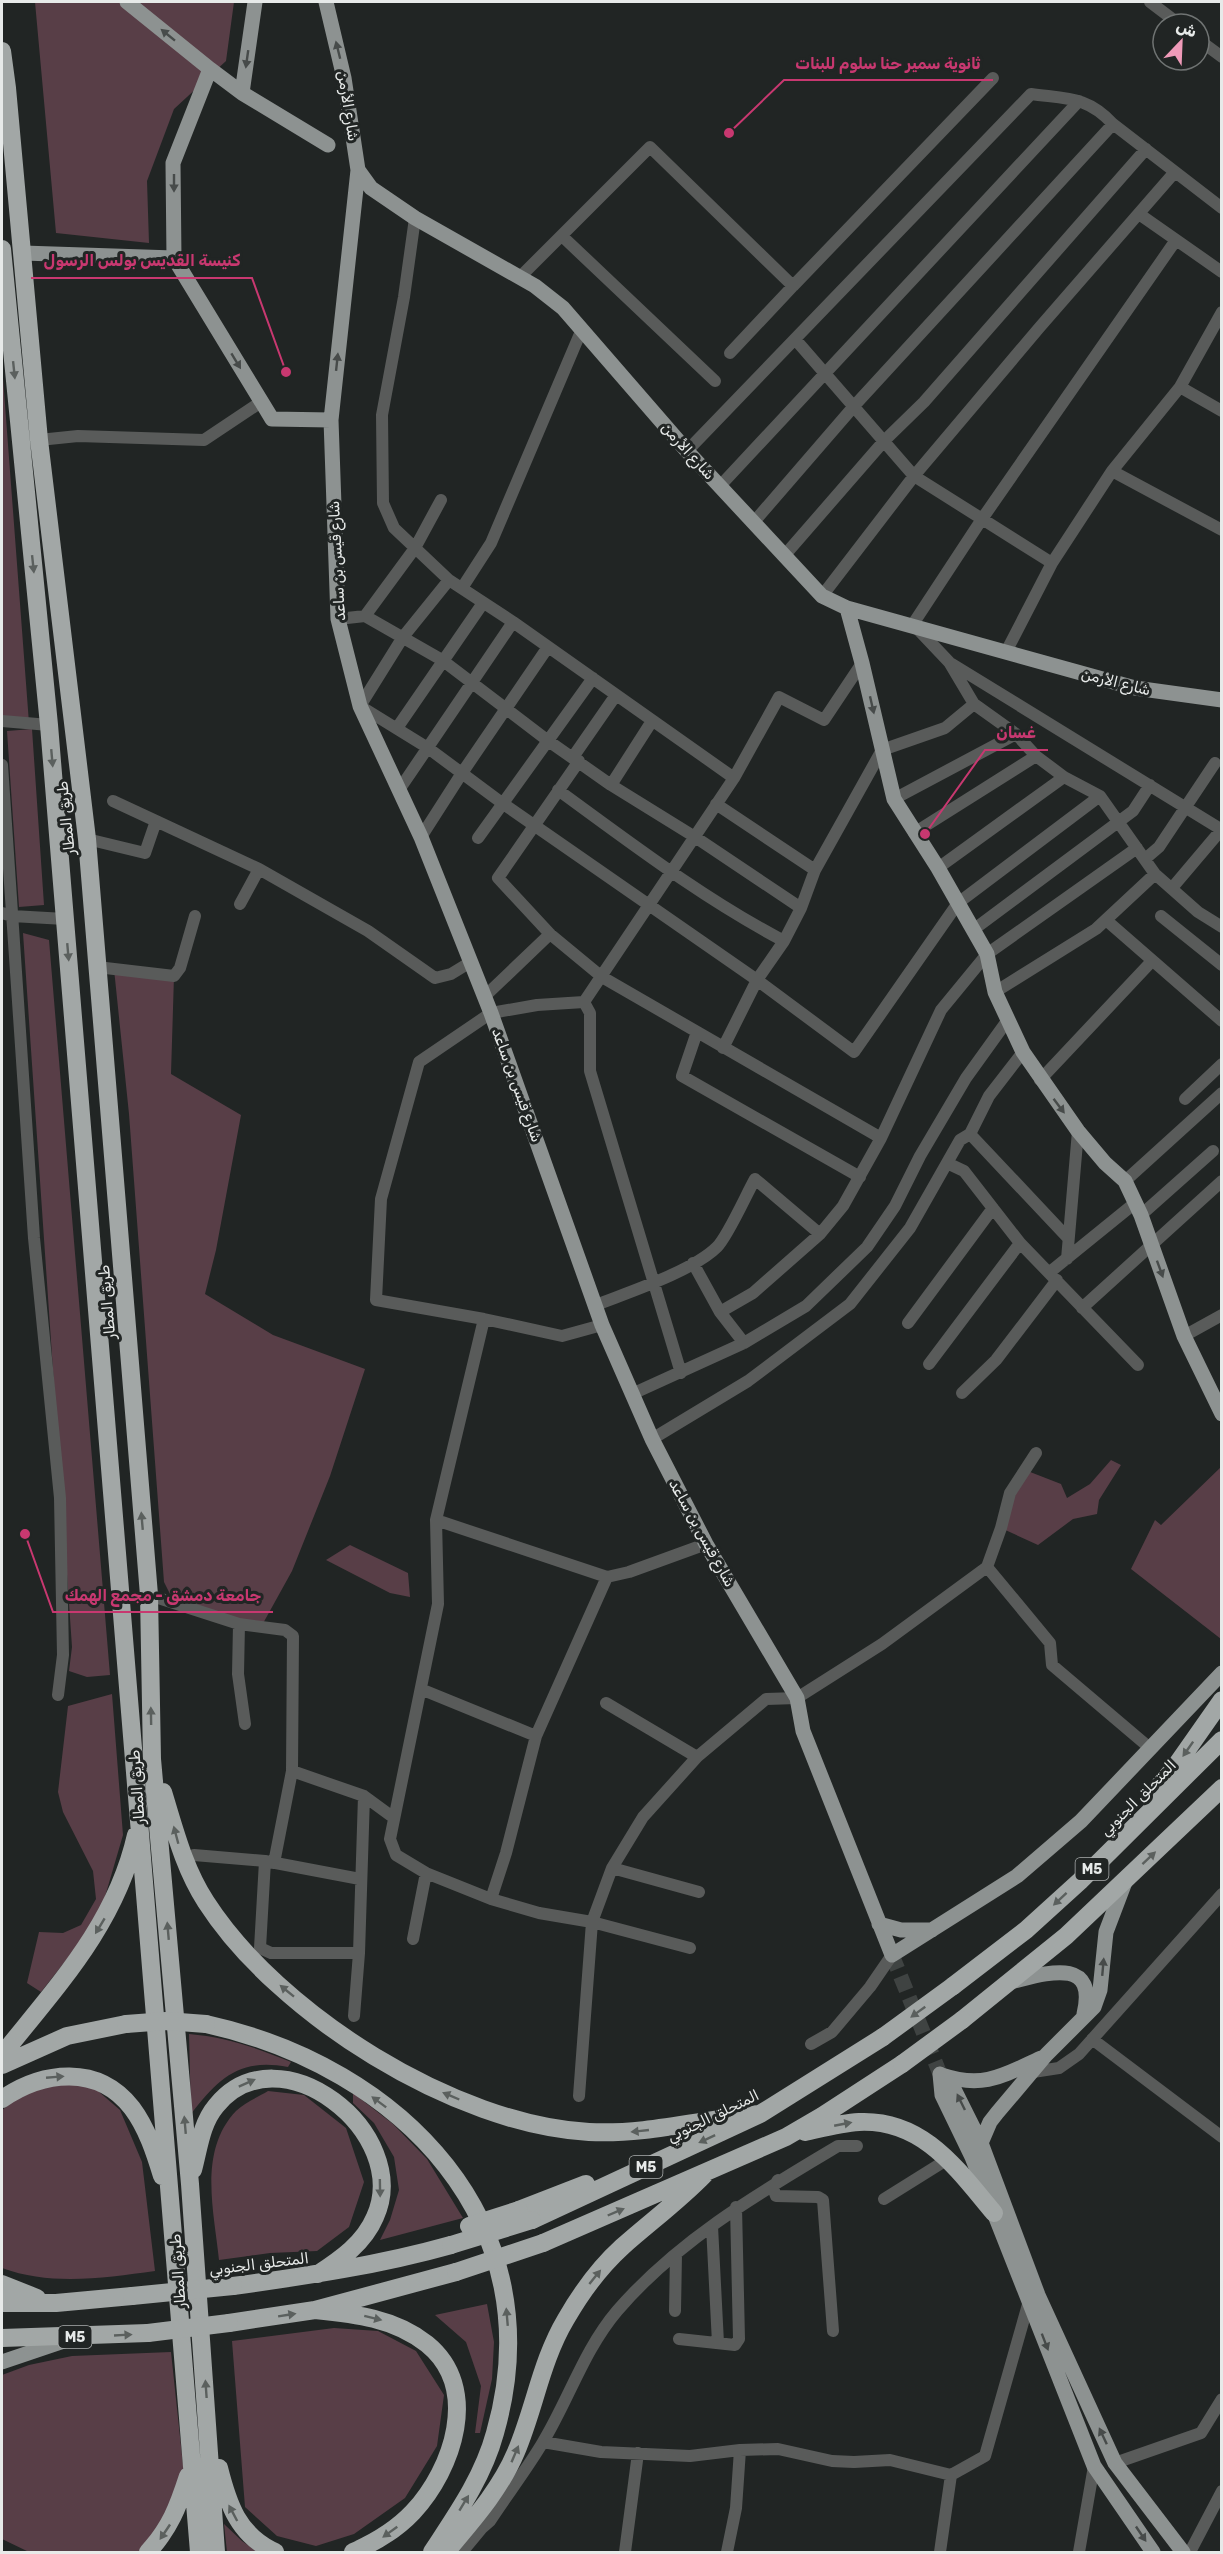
<svg xmlns="http://www.w3.org/2000/svg" width="1223" height="2554" font-family="Rubik,Cairo,sans-serif">
<style>
.green{fill:#583e47}
.lines{fill:none;stroke-linecap:round;stroke-linejoin:round}
.major-tunnel{stroke:#3f4342;stroke-width:15;stroke-dasharray:15 8;stroke-linecap:butt}
.minor{stroke:#595b5a;stroke-width:12}
.major{stroke:#8d9291;stroke-width:15}
.highway{stroke:#a2a7a6;stroke-width:18}
.highway-bridge{stroke:#a2a7a6;stroke-width:18}
.oneway{fill:#474b4a}
.oneway2{fill:#5b605e}
.labels{text-anchor:middle;stroke-width:6;stroke-linejoin:round;paint-order:stroke}
.shield{fill:#212524;stroke:#acafae;stroke-width:1.5}
.shield-label{font-size:14px;font-weight:bold;fill:#e7eae9}
.street-label{font-size:15px;fill:#e7eae9;stroke:#212524}
.leader{fill:none;stroke:#c83870;stroke-width:2}
.callout-dot{fill:#c83870;stroke:#212524;stroke-width:2}
.callout-label{font-size:16px;text-anchor:middle;font-weight:bold;fill:#c83870;stroke:#212524;stroke-width:6;stroke-linejoin:round;paint-order:stroke}
</style>
<rect width="100%" height="100%" fill="#212524"/>
<!-- green -->
<path class="green" d="M35,2H234L226,61L174,109L147,181L149,243L56,233Z
M2,365L29,723L2,721Z
M32,729L44,905L19,907L7,731Z
M23,933L49,940L110,1675L87,1677L69,1671L72,1647Z
M114,969L174,976L171,1074L241,1115L216,1250L205,1294L273,1335L365,1369L330,1476L292,1571L261,1627L173,1600L164,1582L129,1114Z
M1111,1460L1121,1465L1099,1500L1097,1514L1073,1519L1038,1545L1001,1528L1025,1470L1061,1484L1067,1498L1090,1484Z
M1221,1467V1639L1131,1569L1155,1520L1161,1525Z
M350,1545L408,1573L410,1597L390,1593L326,1560Z
M112,1694L123,1835L104,1900L85,1936L41,1992L27,1983L39,1932L63,1933L81,1925L96,1899L93,1871L63,1812L58,1792L68,1706Z
M189,2034C226,2037 257,2048 291,2062L288,2067C239,2058 219,2078 191,2114Z
M36,2084L91,2085L120,2110L142,2162L155,2271C104,2278 51,2286 2,2268V2110Z
M268,2091L304,2095L346,2128L364,2182L349,2227L317,2251L270,2253L219,2260C214,2211 198,2151 236,2111C244,2103 258,2097 268,2091Z
M353,2093L393,2124L427,2159L463,2218L380,2240L390,2220L399,2190L394,2157L374,2123L353,2103Z
M487,2304L494,2342L492,2379L480,2433H475L481,2386L466,2342L435,2315Z
M334,2328L378,2331L416,2351L444,2395L437,2446L405,2498L354,2534L316,2546L277,2536L245,2507L232,2341Z
M171,2352L185,2484L147,2552H29L2,2539V2375L29,2365L72,2356Z
M224,2524L242,2541L258,2552H227Z"/>
<g class="lines">
<!-- major-tunnel -->
<path class="major-tunnel" d="M892,1955L940,2074"/>
<!-- minor -->
<path class="minor" d="M1150,2L1179,24
M1199,40L1222,57
M1139,214L1222,272
M415,218L404,297L382,415L383,503L394,528L449,580L513,622L734,778
M562,236L715,381
M1176,240L982,519L913,624L949,662L974,704L1016,734L1036,756L1064,777L1100,796L1155,874L1198,912L1222,927
M520,277L650,147L793,286L993,78
M795,339L914,476L1052,563
M730,353L793,286
M1180,387L1222,411
M39,440L78,436L204,440L261,402
M687,451L1031,94C1067,99 1087,96 1113,124L1222,208
M1112,471L1222,530
M720,486L1079,101
M753,523L855,405L1113,124
M784,556L884,441L924,402L1146,149
M449,580L403,637L360,706L428,748L502,803L757,980L854,1052L958,903L1100,796
M462,588L491,543L582,329
M822,596L914,476L1039,328L1174,173
M365,616L415,548L441,500
M338,619L365,616L442,660L547,740L611,785L695,837L801,908
M1006,652L1052,563L1112,471L1180,387L1222,312
M952,664L1222,830
M2,721L49,725
M397,728L483,603
M573,757L616,695
M579,761L498,878L550,934L602,977L881,1138
M2,765L34,1238L60,1498L63,1655L58,1695
M611,785L652,721
M399,790L513,622
M558,790C632,844 704,899 784,941
M894,799L1016,734
M113,801L156,821
M716,804L815,870
M914,833L1036,756
M421,837L462,773L548,647
M478,838L593,678
M87,839L145,853L156,821L259,869L368,931L435,978L451,974L469,963
M1145,859L1159,847L1215,763
M938,868L1064,777
M1172,888L1221,830
M240,904L259,869
M2,913L12,916L65,919
M1161,916L1222,965
M1106,920L1222,1021
M973,930L1133,811L1150,785
M97,967L174,976L180,968L195,916
M995,992L1096,929L1155,874
M484,997L550,934
M584,1002L734,778L779,697L824,720L862,663
M697,1032L682,1076L860,1177
M723,1048L757,980L784,941L801,908L815,870L882,750L945,728L974,704
M1040,1080L1152,961
M1185,1099L1222,1064
M970,1134L1067,1237
M947,1163L964,1171L1020,1243L1138,1365
M1125,1181L1222,1093
M1141,1215L1213,1151
M1067,1259L1078,1131
M693,1263L720,1312L744,1343
M1050,1272L1135,1203
M596,1305C629,1292 693,1271 717,1247C728,1236 746,1195 755,1179L820,1234
M1082,1308L1222,1181
M720,1312L753,1293L820,1234L843,1206L881,1138L941,1010L987,954L1137,848
M484,1319L436,1520L438,1604L390,1839L396,1855L426,1873L491,1899L539,1913L592,1922L690,1948
M908,1323L993,1208
M602,1325L562,1336L484,1319L376,1300L381,1199L419,1062L491,1013L537,1005L584,1002L590,1013V1071L681,1373
M1184,1336L1222,1315
M929,1364L1020,1243
M962,1393L996,1360L1057,1280
M632,1394L744,1343L806,1306L867,1247L895,1206L920,1156L966,1078L1007,1021
M652,1439L748,1381L850,1304L910,1228L960,1140L970,1134L989,1096L1023,1052
M436,1520L607,1577L629,1572L706,1544
M987,1567L1050,1643L1052,1665L1151,1749
M149,1595L239,1624L285,1630L293,1636L292,1771L364,1796L394,1818
M239,1624L238,1674L245,1724
M423,1690L536,1736
M606,1703L697,1757
M194,1855L265,1861L360,1879
M265,1861L260,1948L271,1953H359
M274,1863L292,1771
M612,1868L699,1892
M491,1899L506,1853L536,1736L607,1577
M413,1939L426,1873
M354,2016L359,1953L364,1796
M1092,2039L1222,2137
M811,2044L832,2032L870,1987L892,1955
M1033,2072L1059,2068L1079,2054L1222,1894
M579,2096L592,1922L612,1868L643,1817L697,1757L766,1699L797,1698L882,1644L987,1567L1001,1528L1010,1493L1036,1453
M778,2180L773,2188L776,2196L818,2197L823,2200L833,2331
M884,2199L948,2159
M712,2226L718,2343
M675,2311L676,2254
M679,2339L735,2345L739,2339L736,2207
M543,2442L601,2452L690,2456L740,2450L778,2449L832,2461L854,2462L890,2460L951,2475
M1115,2463L1201,2433L1222,2399
M465,2529L482,2528L490,2521C507,2495 527,2469 543,2442C569,2399 584,2350 617,2311C678,2240 759,2193 838,2146H857
M462,2552L482,2528
M625,2552L638,2453
M727,2552L736,2508L740,2450
M940,2552L951,2475L985,2456L1029,2301
M1079,2552L1094,2466
M1190,2552L1222,2491"/>
<!-- major -->
<path class="major" d="M127,2L210,69
M255,2L242,93L210,69L173,163L174,258L272,419L331,420
M326,2L344,78L358,170L371,188L415,218L535,286L563,308L687,451L822,596L847,608L1135,688L1222,700
M242,93L328,145
M358,170L331,420L338,619L360,706L421,837L491,1013L602,1325L652,1439L706,1544L797,1698L803,1731L892,1955L1017,1876L1081,1821L1222,1673
M23,253L174,258
M847,608L862,663L894,799L938,868L987,954L995,992L1023,1052L1078,1131L1105,1163L1125,1181L1141,1215L1184,1336L1222,1414
M879,1924L901,1930H932
M1010,1982C1044,1974 1098,1955 1084,2014
M940,2074L955,2091L981,2143L1038,2295L1115,2463L1183,2552
M940,2074L942,2095L972,2157L1094,2466L1153,2552
M942,2075C984,2089 1004,2075 1041,2058
M981,2143L990,2122L997,2113L1046,2055L1094,2007L1100,1990L1106,1932L1125,1882
M2,2362L70,2339"/>
<!-- highway -->
<path class="highway" d="M2,51L7,88L39,440L87,839L149,1595L152,1759L190,2184L216,2552
M2,249L49,725L199,2552
M163,1792C175,1831 184,1868 206,1902C278,2014 455,2125 589,2132C647,2135 703,2119 760,2114
M1153,1793L1175,1767L1222,1700
M953,1986L1026,1930L1080,1881L1222,1740
M962,2020L1066,1936L1222,1788
M206,2024C401,2067 555,2223 495,2433C483,2477 457,2514 432,2552
M2,2055C57,1986 116,1924 136,1835
M2,2065L67,2036L126,2024
M2,2099C43,2071 98,2064 132,2108C147,2128 155,2153 162,2176
M805,2132C823,2128 841,2123 859,2122C923,2119 957,2169 994,2213
M193,2170C199,2148 201,2124 216,2106C279,2028 413,2133 375,2217C364,2243 341,2259 318,2274
M519,2210L586,2184
M532,2220L760,2114L883,2037
M543,2243L786,2137L822,2116L902,2064
M2,2284L37,2298
M233,2286C306,2276 380,2265 451,2245
M2,2303H56L132,2296
M315,2310C355,2314 394,2318 427,2344C481,2388 453,2469 413,2512C396,2530 376,2542 353,2552
M229,2323L315,2310L456,2272
M2,2338L148,2333
M219,2468C228,2504 238,2535 275,2552
M148,2552C170,2528 178,2507 188,2476
M446,2552C472,2521 500,2490 516,2452C535,2407 541,2361 566,2319C581,2293 600,2267 622,2247C650,2222 679,2201 705,2174"/>
<!-- highway-bridge -->
<path class="highway-bridge" d="M126,2024L166,2021L206,2024
M883,2037L953,1986
M902,2064L962,2020
M469,2226L519,2210
M451,2245L532,2220
M456,2272L543,2243
M132,2296L233,2286
M148,2333L229,2323"/>
</g>
<!-- one-way arrows -->
<defs><path id="oneway-solid" d="M-6-.8H1V-3.2L6.5 0L1 3.2V.8H-6Z" transform="scale(1.5)"/></defs>
<g class="oneway">
<use href="#oneway-solid" transform="translate(168 35) rotate(-141)"/>
<use href="#oneway-solid" transform="translate(338 50) rotate(-104)"/>
<use href="#oneway-solid" transform="translate(247 59) rotate(98)"/>
<use href="#oneway-solid" transform="translate(174 183) rotate(90)"/>
<use href="#oneway-solid" transform="translate(236 361) rotate(59)"/>
<use href="#oneway-solid" transform="translate(337 362) rotate(-84)"/>
<use href="#oneway-solid" transform="translate(872 705) rotate(77)"/>
<use href="#oneway-solid" transform="translate(1059 1106) rotate(53)"/>
<use href="#oneway-solid" transform="translate(1160 1269) rotate(70)"/>
<use href="#oneway-solid" transform="translate(1103 1967) rotate(-85)"/>
<use href="#oneway-solid" transform="translate(961 2102) rotate(-116)"/>
<use href="#oneway-solid" transform="translate(1045 2342) rotate(69)"/>
<use href="#oneway-solid" transform="translate(1103 2436) rotate(-115)"/>
<use href="#oneway-solid" transform="translate(1141 2534) rotate(56)"/>
</g>
<g class="oneway2">
<use href="#oneway-solid" transform="translate(14 370) rotate(84)"/>
<use href="#oneway-solid" transform="translate(33 564) rotate(84)"/>
<use href="#oneway-solid" transform="translate(52 758) rotate(85)"/>
<use href="#oneway-solid" transform="translate(68 952) rotate(85)"/>
<use href="#oneway-solid" transform="translate(142 1521) rotate(-95)"/>
<use href="#oneway-solid" transform="translate(151 1716) rotate(-91)"/>
<use href="#oneway-solid" transform="translate(1188 1749) rotate(125)"/>
<use href="#oneway-solid" transform="translate(176 1835) rotate(-105)"/>
<use href="#oneway-solid" transform="translate(1149 1858) rotate(-43)"/>
<use href="#oneway-solid" transform="translate(1060 1899) rotate(137)"/>
<use href="#oneway-solid" transform="translate(100 1926) rotate(121)"/>
<use href="#oneway-solid" transform="translate(168 1931) rotate(-95)"/>
<use href="#oneway-solid" transform="translate(287 1991) rotate(-141)"/>
<use href="#oneway-solid" transform="translate(918 2012) rotate(144)"/>
<use href="#oneway-solid" transform="translate(55 2077) rotate(-5)"/>
<use href="#oneway-solid" transform="translate(247 2083) rotate(-24)"/>
<use href="#oneway-solid" transform="translate(451 2096) rotate(-157)"/>
<use href="#oneway-solid" transform="translate(379 2102) rotate(-143)"/>
<use href="#oneway-solid" transform="translate(843 2124) rotate(-11)"/>
<use href="#oneway-solid" transform="translate(185 2125) rotate(-95)"/>
<use href="#oneway-solid" transform="translate(640 2131) rotate(174)"/>
<use href="#oneway-solid" transform="translate(707 2139) rotate(155)"/>
<use href="#oneway-solid" transform="translate(380 2188) rotate(89)"/>
<use href="#oneway-solid" transform="translate(616 2212) rotate(-23)"/>
<use href="#oneway-solid" transform="translate(595 2277) rotate(-51)"/>
<use href="#oneway-solid" transform="translate(287 2315) rotate(-9)"/>
<use href="#oneway-solid" transform="translate(507 2317) rotate(-95)"/>
<use href="#oneway-solid" transform="translate(373 2318) rotate(14)"/>
<use href="#oneway-solid" transform="translate(123 2335) rotate(-3)"/>
<use href="#oneway-solid" transform="translate(206 2389) rotate(-94)"/>
<use href="#oneway-solid" transform="translate(515 2454) rotate(-67)"/>
<use href="#oneway-solid" transform="translate(464 2503) rotate(-59)"/>
<use href="#oneway-solid" transform="translate(233 2513) rotate(-118)"/>
<use href="#oneway-solid" transform="translate(165 2532) rotate(124)"/>
<use href="#oneway-solid" transform="translate(390 2532) rotate(144)"/>
</g>
<g class="labels">
<!-- shield labels -->
<g class="shield">
<rect x="1075.5" y="1858" width="33" height="22" rx="4.5"/>
<rect x="629.5" y="2156" width="33" height="22" rx="4.5"/>
<rect x="58.5" y="2326" width="33" height="22" rx="4.5"/>
</g>
<g class="shield-label">
<text x="1092" y="1874">M5</text>
<text x="646" y="2172">M5</text>
<text x="75" y="2342">M5</text>
</g>
<!-- street labels -->
<g class="street-label">
<text transform="translate(348 106) rotate(81)" y="5">شارع الأرمن</text>
<text transform="translate(688 451) rotate(48)" y="5">شارع الأرمن</text>
<text transform="translate(337 561) rotate(-93)" y="5">شارع قيس بن ساعد</text>
<text transform="translate(1116 682) rotate(14)" y="5">شارع الأرمن</text>
<text transform="translate(66 818) rotate(-96)" y="5">طريق المطار</text>
<text transform="translate(517 1085) rotate(70)" y="5">شارع قيس بن ساعد</text>
<text transform="translate(107 1302) rotate(-95)" y="5">طريق المطار</text>
<text transform="translate(702 1533) rotate(61)" y="5">شارع قيس بن ساعد</text>
<text transform="translate(137 1787) rotate(-94)" y="5">طريق المطار</text>
<text transform="translate(1138 1798) rotate(-45)" y="5">المتحلق الجنوبي</text>
<text transform="translate(713 2116) rotate(-26)" y="5">المتحلق الجنوبي</text>
<text transform="translate(259 2264) rotate(-7)" y="5">المتحلق الجنوبي</text>
<text transform="translate(178 2271) rotate(-94)" y="5">طريق المطار</text>
</g>
</g>
<!-- callouts -->
<path class="leader" d="M729 133L784 80H993M286 372L252 278H31M925 834L985 750H1048M25 1534L53 1612H273"/>
<g class="callout-dot">
<circle cx="729" cy="133" r="6"/>
<circle cx="286" cy="372" r="6"/>
<circle cx="925" cy="834" r="6"/>
<circle cx="25" cy="1534" r="6"/>
</g>
<g class="callout-label">
<text x="888" y="69">ثانوية سمير حنا سلوم للبنات</text>
<text x="142" y="266">كنيسة القديس بولس الرسول</text>
<text x="1016" y="738">غسان</text>
<text x="163" y="1601">جامعة دمشق - مجمع الهمك</text>
</g>
<!-- border -->
<rect width="1223" height="2554" fill="none" stroke="#e7eae9" stroke-width="6"/>
<!-- north arrow -->
<g transform="translate(1181 42) rotate(23)"><circle r="28" fill="#212524" stroke="#707473" stroke-width="1.5"/>
<path d="M0-4.5L10 22L0 15L-10 22Z" fill="#ef9ab8"/>
<text y="-9" font-size="16" font-weight="bold" text-anchor="middle" fill="#e7eae9">ش</text>
</g>
</svg>
